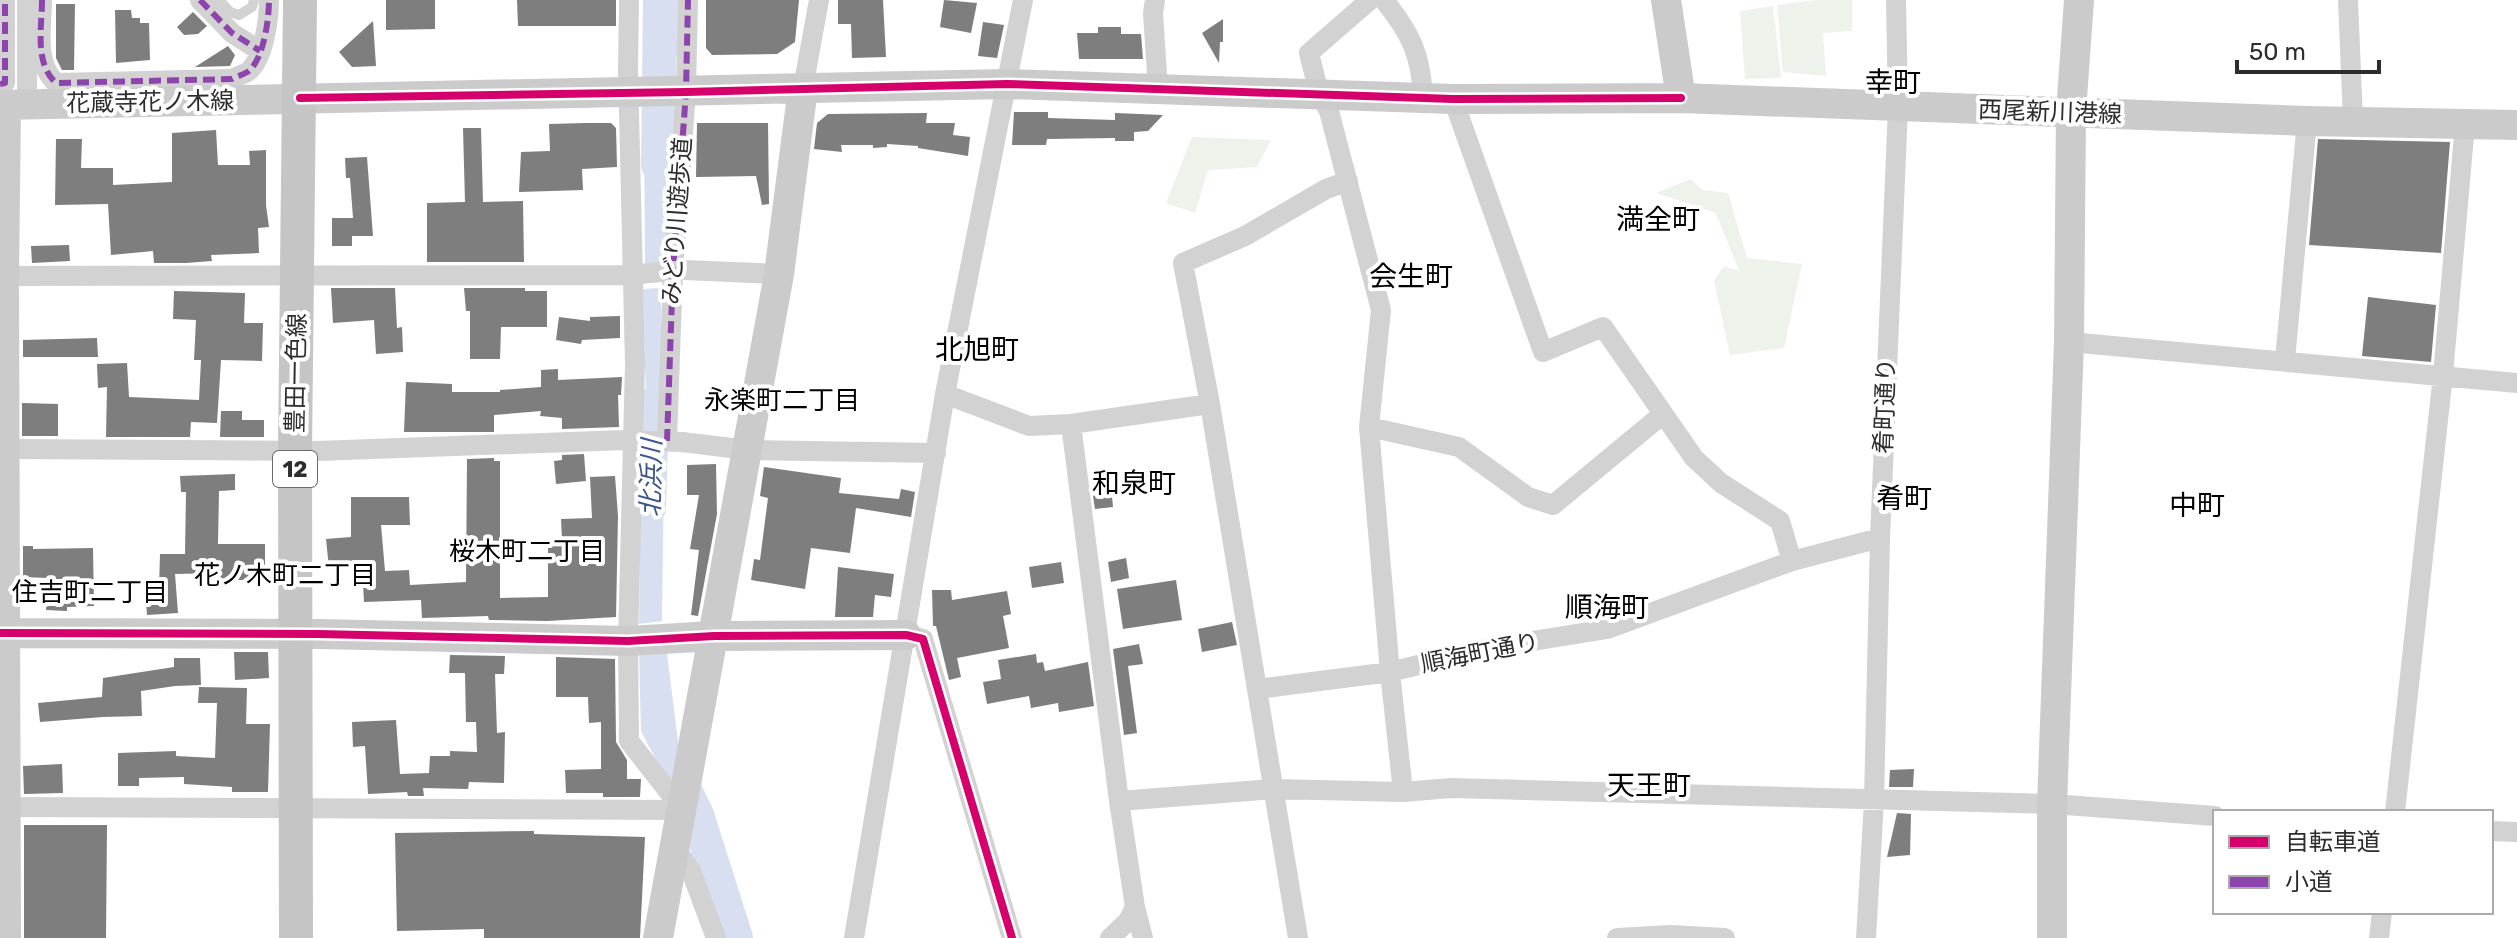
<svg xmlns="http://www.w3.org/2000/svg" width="2517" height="938" font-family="Rubik,'Noto Sans JP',sans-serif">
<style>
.green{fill:#edf3eb}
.water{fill:#d7dff0}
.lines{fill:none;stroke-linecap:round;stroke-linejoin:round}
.river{stroke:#d7dff0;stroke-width:34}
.building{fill:#7e7e7e}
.lane{stroke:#d2d2d2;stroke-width:10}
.street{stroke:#d2d2d2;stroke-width:20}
.secondary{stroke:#cbcbcb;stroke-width:30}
.primary{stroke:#c5c5c5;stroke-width:34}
.street-bridge{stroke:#d2d2d2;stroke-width:20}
.quiet{stroke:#8e44ad;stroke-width:6;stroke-dasharray:12 6;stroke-linecap:butt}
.cycleway-casing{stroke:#fff;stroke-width:13}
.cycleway{stroke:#d6006c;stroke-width:8}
.labels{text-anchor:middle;stroke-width:8;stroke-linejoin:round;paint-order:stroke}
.shield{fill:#fff;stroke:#6c6c6c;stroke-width:2}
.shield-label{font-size:22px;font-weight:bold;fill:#2d2d2d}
.street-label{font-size:24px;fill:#2d2d2d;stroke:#fff}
.neighbourhood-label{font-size:26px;fill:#000;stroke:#fff}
.water-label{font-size:26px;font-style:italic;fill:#3c558d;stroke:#fff}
.quarter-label{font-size:28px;fill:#000;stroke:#fff}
</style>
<rect width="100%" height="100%" fill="#fff"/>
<!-- green -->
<path class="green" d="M1815,0H1852V31L1823,33L1826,76L1783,72L1777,5Z
M1773,6L1781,78L1745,79L1740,11Z
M1192,137L1271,140L1257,167L1208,170L1195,213L1166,203Z
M1691,179L1702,190L1728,193L1747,258L1802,264L1784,348L1730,355L1714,281L1724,266L1739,271L1716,213L1656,193Z"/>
<!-- water -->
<path class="water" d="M646,0H679L680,55L648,61Z
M676,119L663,263L645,266L644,120Z
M661,288V437H647L643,289Z
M641,463L664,464L662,621L639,624Z
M639,652L667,654L680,757L670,787L641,731Z
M706,802L750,938H729L694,838Z"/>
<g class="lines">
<!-- river -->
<path class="river" d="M658,165L660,0
M649,508L652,405
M675,770L697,815L736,938"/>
</g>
<!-- building -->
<path class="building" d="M386,0H435V29L386,30Z
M517,0H616V26H518Z
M706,0H799L795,42L777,54L712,55L706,48Z
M838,0H883L886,57L852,58L851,24H838Z
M944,0L977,3L971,33L940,27Z
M56,4H75L74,70H62L56,58Z
M115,10H131L132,18H140V23H149L150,60L116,63Z
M193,12L207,26L198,34L184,35L177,27Z
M1223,19V42H1220L1219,63L1202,33Z
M373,21L376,66L352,67L339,52Z
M983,22L1004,25L997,58L978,56Z
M1098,27H1121V34H1141L1143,59H1079L1077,33H1098Z
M228,46L235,55L230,66L195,67Z
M1014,112H1048V118L1115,120V113L1163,115L1148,131L1134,132V141H1115V138L1047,139L1046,145H1012Z
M927,113L926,123H955L953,135L970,137L968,156L918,148V146L887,144V147L873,148V145H841L842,152L814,149L817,123L828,114Z
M586,123H611L616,128L617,167L582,169L583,190L519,192L521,152L550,151L549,124Z
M697,123H768L769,204L762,205L756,176L696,177Z
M463,128H481L483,202L523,201L524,262H427V203L465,202Z
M216,130L218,165H250L249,151L266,150V205L269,227L258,228L259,253L211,255L212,261L186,263H154L153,251L111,255L108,204L55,205L56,139H82L81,168H113V185L172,182V133Z
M2318,139L2450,142L2441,253L2309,245Z
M367,157L373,236H352V246H332V218H353L350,178H346L345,158Z
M69,245L70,261L32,263L31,246Z
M331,288H395L397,328L402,327L403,352L376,354L374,320L333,323Z
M464,288H525V291H547V327H501L500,359H470V311H466Z
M174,291L245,293L244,323H263L262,361L221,360L217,423L191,422L190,437H106L107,387L98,388L97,364L127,363L129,397L199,400L201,360H194L196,320L173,319Z
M2368,297L2436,305L2431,362L2362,356Z
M620,316V338L582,340L581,344L556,340L559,317L590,321V317Z
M97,338L98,357H23V340Z
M558,369V380L622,377L621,395H618L619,427L562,429V418L540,416L541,411L494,415V432H404L406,382L452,384V392H500V390L541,387V370Z
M22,403L58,404V436H22Z
M221,411H242V420H264V437H220Z
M584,454L586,481L556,484L554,461L562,460V455Z
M494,458V461H500V598L548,597V540H562L561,519L592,518L590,477L615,476L618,516L616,617L547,621L489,620L488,616L422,618L421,600L364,602L362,565L329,568L326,539L351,537V497H409L410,525H381L385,571L409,570L410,585L466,582L467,459Z
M716,464L717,514L698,616L691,615L699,550L690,549L699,495H687V465Z
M764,467L841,478L839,493L899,499L901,489L915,492L911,517L856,508L850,553L811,548L805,589L751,580L754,559L760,560L768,498L760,496Z
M235,474V490L219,491L218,544H265V580H217V573L175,574L178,613L147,615L145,589L159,588L160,554H185L186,492H181L180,476Z
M1111,486L1113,507L1095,509L1092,489Z
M23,546H33V549L93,548L94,606L67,607V611L46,610L48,578L23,577Z
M1126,558L1129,578L1111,582L1108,562Z
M1061,562L1064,583L1032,588L1029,567Z
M838,567L894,574L891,597L875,595L873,617H835Z
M1176,580L1182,620L1123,629L1117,589Z
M932,590H951L952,600L1007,591L1011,614L1003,616L1009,648L957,658L961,677L949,680L936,626H933Z
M1232,622L1237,645L1202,652L1198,629Z
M1139,644L1143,664L1128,666L1137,733L1124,735L1113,649Z
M234,652H268L269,678L235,680Z
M1036,654L1037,663L1043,662L1045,671L1088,662L1094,706L1059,712L1058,703L1031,708L1029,696L987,704L983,682L1001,679L998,660Z
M450,655L505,656L504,674H495L497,733L505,732L504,783L469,782L468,789L423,788L424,796H408L407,792L368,794L365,746L353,747L352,722L396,720L400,774L429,773L430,756H450V751L477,752L476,722H466L465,673H449Z
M556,657L615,659L616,742L627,760V779H641L640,797H603V793H566L565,770L601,769V722L589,723L588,697H556Z
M174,658H200L201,685L175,686L141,691L142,716L103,717L40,722L38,703L102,697L103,678L174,667Z
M199,687L247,688L246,724H270L268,792H232V787L184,784V777L139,778V786H118V753L176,751V756L215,758L217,703H198Z
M62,764L63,793L24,794L23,766Z
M1914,769L1913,787H1889L1890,770Z
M1897,813L1911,814L1910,855L1887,857Z
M24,825H107L106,938H24Z
M534,831V834L645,837L640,938H484V929L397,931L395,833Z"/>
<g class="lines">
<!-- lane -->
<path class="lane" d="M219,0L230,12L239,15L252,7L254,0"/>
<!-- street -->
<path class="street" d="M42,0C42,27 34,63 56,83L232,79C237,76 246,74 250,70C264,56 269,19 269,0
M200,0L232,33L260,51
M629,0L628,70L635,364L628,641L629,741L683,810
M1155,0L1153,13L1158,89
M1370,0L1309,53L1319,93L1329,111L1381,310L1369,427L1390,672L1403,792
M1384,0C1411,34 1421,54 1423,98
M2348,0L2353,121
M0,84L5,83V0
M803,88L819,0
M1453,99L1543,352L1603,327L1694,458L1721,483L1780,521L1792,561
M27,105V0
M684,270L779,274
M4,276L628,275
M2069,342L2517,383
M2285,360L2307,121
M945,394L1029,426L1071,424L1119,801L1135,907L1143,938
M1071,424L1210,404
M1369,427L1459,447L1528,497L1553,505L1663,414
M667,441L673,270L686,92L688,0
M682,442L748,450L936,453
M6,449L317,451L625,440
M906,635L923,639L1012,938
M1258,689L1390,672L1483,649L1607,629L1792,561L1880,538
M1119,801L1274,789L1403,792L1451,788L2052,804L2215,816
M4,807L683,810
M2395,812L2443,375L2465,124
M2491,831L2517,832
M675,848L691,871L716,938
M854,938L945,394L1023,0
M1110,938L1128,921L1135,907
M1298,938L1210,404L1183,263L1245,236L1326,189L1348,181
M1617,938L1671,935L1725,938
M1866,938L1874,801L1880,538L1898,107L1896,0
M2379,938L2382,912"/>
<!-- secondary -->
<path class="secondary" d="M1666,0L1681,98L2307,121L2517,125
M0,105L1007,84L1453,99L1681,98
M0,633L318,634L628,641L714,636L906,635
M6,938L4,276L6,105
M658,938L779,274L803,88
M2052,938V804L2069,342L2071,112L2079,0"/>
<!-- primary -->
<path class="primary" d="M296,938L295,451L300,0"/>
<!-- street-bridge -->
<path class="street-bridge" d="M628,275L684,270
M625,440L682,442"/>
<!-- quiet -->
<path class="quiet" d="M42,0C42,27 34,63 56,83L232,79C237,76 246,74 250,70C264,56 269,19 269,0
M200,0L232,33L260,51
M0,84L5,83V0
M667,441L673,270L686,92L688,0"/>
<!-- cycleway casing -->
<g class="cycleway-casing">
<path id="cycleway" d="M300,98L686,92L1007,84L1453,99L1681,98
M0,633L318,634L628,641L714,636L906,635L923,639L1012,938"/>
</g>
<!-- cycleway -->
<use href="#cycleway" class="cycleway"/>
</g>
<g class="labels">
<!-- shield labels -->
<rect class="shield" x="273" y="451" width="44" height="36" rx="6"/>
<g class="shield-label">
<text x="295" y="477">12</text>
</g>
<!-- street labels -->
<g class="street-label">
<text transform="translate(150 102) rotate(-1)" y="8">花蔵寺花ノ木線</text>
<text transform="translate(2050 112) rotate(2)" y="8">西尾新川港線</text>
<text transform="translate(677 221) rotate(-86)" y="8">みどり川遊歩道</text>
<text transform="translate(296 373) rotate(-89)" y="8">豊田一色線</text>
<text transform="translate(1885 406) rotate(-88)" y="8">肴町通り</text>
<text transform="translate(1480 653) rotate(-11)" y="8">順海町通り</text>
</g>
<!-- neighbourhood labels -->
<g class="neighbourhood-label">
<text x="782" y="409">永楽町二丁目</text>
<text x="527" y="560">桜木町二丁目</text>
<text x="285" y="584">花ノ木町二丁目</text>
<text x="90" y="601">住吉町二丁目</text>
</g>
<!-- water labels -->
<g class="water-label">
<text transform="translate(651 478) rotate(-89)" y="9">北浜川</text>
</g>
<!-- quarter labels -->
<g class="quarter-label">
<text x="1893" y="92">幸町</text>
<text x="1658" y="229">満全町</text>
<text x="1411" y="286">会生町</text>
<text x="977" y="359">北旭町</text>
<text x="1134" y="493">和泉町</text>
<text x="1904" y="508">肴町</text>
<text x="2197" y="515">中町</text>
<text x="1607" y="617">順海町</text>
<text x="1649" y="795">天王町</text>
</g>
</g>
<!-- legend -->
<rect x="2213" y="810" width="280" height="104" fill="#ffffff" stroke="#ababab" stroke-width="2"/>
<rect x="2229" y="836" width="40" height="12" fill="#d6006c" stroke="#ababab" stroke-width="2"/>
<text x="2285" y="850" font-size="24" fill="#2d2d2d">自転車道</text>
<rect x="2229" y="876" width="40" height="12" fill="#8e44ad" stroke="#ababab" stroke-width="2"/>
<text x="2285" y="890" font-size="24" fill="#2d2d2d">小道</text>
<!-- scale -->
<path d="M2237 60v12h142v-12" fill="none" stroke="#2d2d2d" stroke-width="4"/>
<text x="2249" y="60" font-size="24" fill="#2d2d2d" stroke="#ffffff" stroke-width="6" paint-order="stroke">50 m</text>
</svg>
